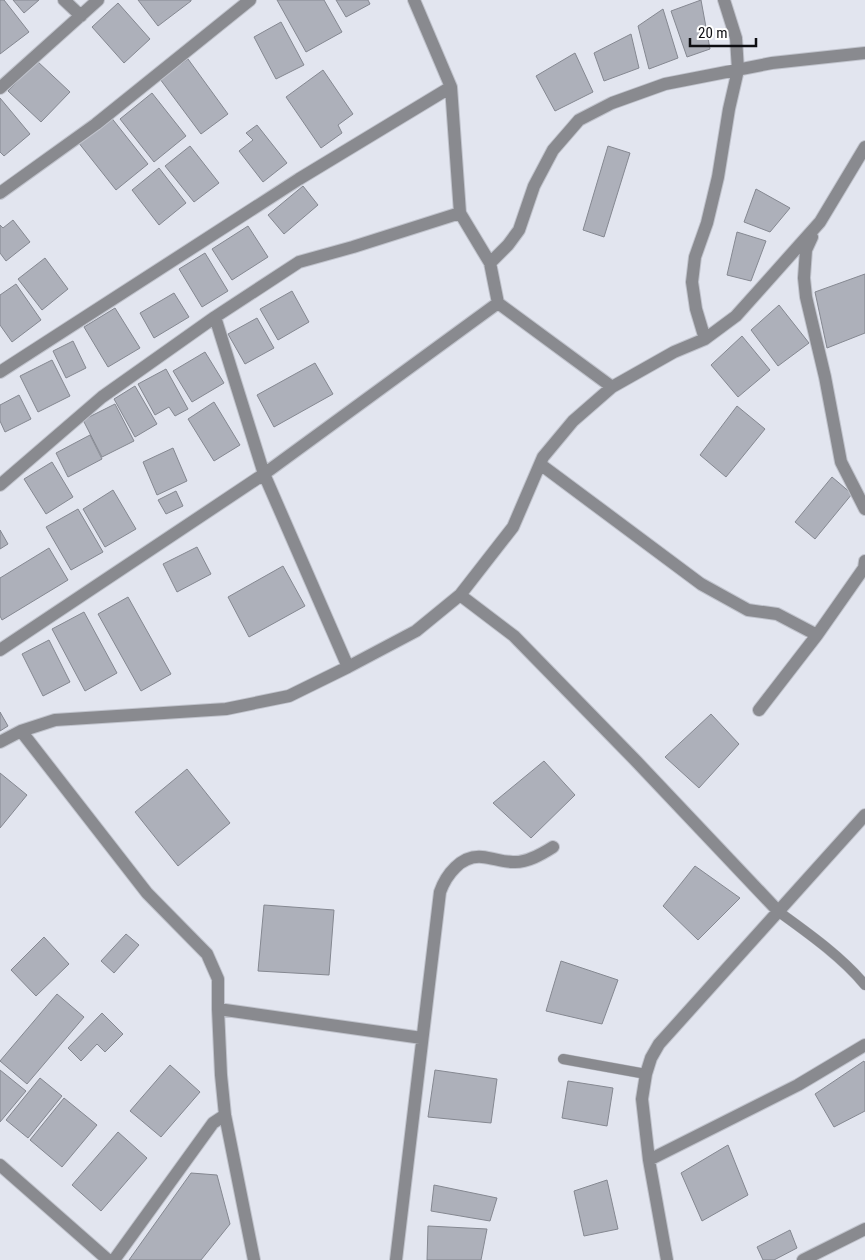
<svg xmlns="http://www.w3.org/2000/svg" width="865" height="1260" font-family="'Roboto Condensed',sans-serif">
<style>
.building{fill:#adb0ba;stroke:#858891}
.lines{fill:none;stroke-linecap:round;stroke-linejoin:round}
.service-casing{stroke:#c0c3cc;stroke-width:11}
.minor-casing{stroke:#c0c3cc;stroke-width:14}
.service{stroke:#898a8f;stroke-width:10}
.minor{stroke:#898a8f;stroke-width:12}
</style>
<rect width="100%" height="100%" fill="#e2e5ef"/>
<!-- building -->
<path class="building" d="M0,0H4L29,32L0,54Z
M13,0H39L24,13Z
M138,0H191V1L158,26Z
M277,0H324L342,32L306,52Z
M336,0H368L370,4L346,17Z
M701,0L710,49L687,57L671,11Z
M118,3L150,39L124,63L92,27Z
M663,9L678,58L649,69L638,26Z
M281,22L304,65L276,79L254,37Z
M631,34L639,68L604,81L594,53Z
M575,53L593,92L555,111L536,76Z
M188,59L228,114L201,134L160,79Z
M37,61L70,92L41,122L8,91Z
M323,70L353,114L338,125L342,133L321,148L286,97Z
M152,93L186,136L154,162L120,119Z
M0,98L30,134L4,156L0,152Z
M110,116L148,164L116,190L78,142Z
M257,125L287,163L263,182L239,151L253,140L246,133Z
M190,146L219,183L194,202L165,166Z
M608,146L630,153L604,237L583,230Z
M159,168L186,203L159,225L132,190Z
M303,186L318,205L284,234L268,215Z
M756,189L790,208L770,232L744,222Z
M13,220L30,242L6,261L0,253V225L3,228Z
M248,226L268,257L232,280L212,249Z
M737,232L766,241L751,281L727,275Z
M205,253L228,291L202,307L179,269Z
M45,258L68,289L42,310L18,279Z
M865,274V333L827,348L815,292Z
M16,284L41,320L12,342L0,325V295Z
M292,291L309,322L278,340L260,309Z
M174,293L189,317L154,338L140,313Z
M779,305L809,343L778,366L751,330Z
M115,308L140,348L108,367L84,327Z
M257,318L274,348L245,364L228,334Z
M742,336L770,370L738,397L711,365Z
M73,341L86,368L66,378L53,351Z
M205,352L224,383L192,402L173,371Z
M52,360L70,396L38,412L20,376Z
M315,363L333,394L274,427L257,395Z
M166,369L188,409L175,416L169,407L155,415L138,384Z
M135,386L157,424L135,437L114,399Z
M19,395L31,419L5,432L0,421V405Z
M214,402L240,445L214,461L188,419Z
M115,404L134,441L102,457L83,420Z
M737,406L765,429L726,477L700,455Z
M90,435L102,459L68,477L56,453Z
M173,448L187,481L157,495L143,462Z
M52,462L73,497L46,514L24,479Z
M832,477L852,494L815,539L795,522Z
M113,490L136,529L105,547L83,509Z
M176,491L183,506L166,514L158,500Z
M78,509L103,552L71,570L46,527Z
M0,530L8,544L0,549Z
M197,547L211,574L177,592L163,564Z
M49,548L68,580L2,620L0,616V578Z
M283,566L305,606L249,637L228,597Z
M128,597L171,674L141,691L98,614Z
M84,612L117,673L85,691L52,629Z
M49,640L70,682L43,696L22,654Z
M0,712L8,726L0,731Z
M711,714L739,744L699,788L665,757Z
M544,761L575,795L531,838L493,803Z
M187,769L230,823L178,866L135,812Z
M0,773L27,795L0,828Z
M695,866L740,898L698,940L663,906Z
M264,905L334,910L329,975L258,971Z
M126,934L139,945L114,973L101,961Z
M44,937L69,964L36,996L11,970Z
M561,961L618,980L602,1024L546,1011Z
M57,994L84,1017L27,1084L0,1061Z
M102,1013L123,1034L105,1052L97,1044L81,1061L68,1048Z
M864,1061L865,1063V1111L834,1127L815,1094Z
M170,1065L200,1092L161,1137L130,1111Z
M0,1070L26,1091L0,1122Z
M435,1070L497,1079L491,1123L428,1117Z
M40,1078L62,1096L28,1138L6,1120Z
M568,1081L613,1088L607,1126L562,1118Z
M64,1098L97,1125L62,1167L30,1140Z
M118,1132L147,1158L101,1211L72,1185Z
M728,1145L748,1195L702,1221L681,1173Z
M191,1173L217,1175L230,1224L201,1260H129Z
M607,1180L618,1229L584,1236L574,1191Z
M434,1185L497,1198L490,1221L431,1211Z
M428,1226L487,1229L481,1260H427Z
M790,1230L797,1248L774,1260H763L757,1247Z"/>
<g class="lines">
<!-- service casing -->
<g class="service-casing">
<path id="service" d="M779,912C808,933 842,957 865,985
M563,1059L646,1074"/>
</g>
<!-- minor casing -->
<g class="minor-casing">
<path id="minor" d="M64,0L81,16
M414,0L451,87L460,213L490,263L498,303L612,387
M0,88L98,0
M0,193L96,124L250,0
M812,237L806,250L804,278L806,297L825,377L841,462L865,509
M490,263L508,245L519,230L534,186L553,150L579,120L612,103L665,84L772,63L865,53
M215,317L264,474L348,667
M705,339L696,309L692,282L695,257L707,223L718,177L729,109L738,70L736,38L724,0
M0,372L299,179L451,87
M540,464L701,584L748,610L777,614L817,635
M0,485L102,397L215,317L299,262L353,247L460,213
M460,595L514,636L637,762L779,912
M0,650L264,474L498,303
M759,710L817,635L864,568L865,561
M21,731L147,893L207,954L218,979V1009L221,1075L225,1115L254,1260
M0,742L21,731L55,720L226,709L289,696L348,667L416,631L460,595L513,527L543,457L573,421L612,387L674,352L705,339L736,316L820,222L865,147
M218,1009L422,1038
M649,1160L798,1085L865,1045
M0,1165L108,1260
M114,1260L213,1123L225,1115
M396,1260L440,892C446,875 461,855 482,857C493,858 503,862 513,862C527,863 542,854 553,847
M667,1260L649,1160L642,1099L646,1074L651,1058L659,1044L865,815
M803,1260L865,1229"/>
</g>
<!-- service -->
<use href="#service" class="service"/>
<!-- minor -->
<use href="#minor" class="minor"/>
</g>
<!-- scale -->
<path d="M690 38v8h66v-8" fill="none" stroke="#0e0e12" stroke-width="2.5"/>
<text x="698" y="38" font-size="15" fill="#0e0e12" stroke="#ffffff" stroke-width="4" paint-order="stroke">20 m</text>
</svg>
